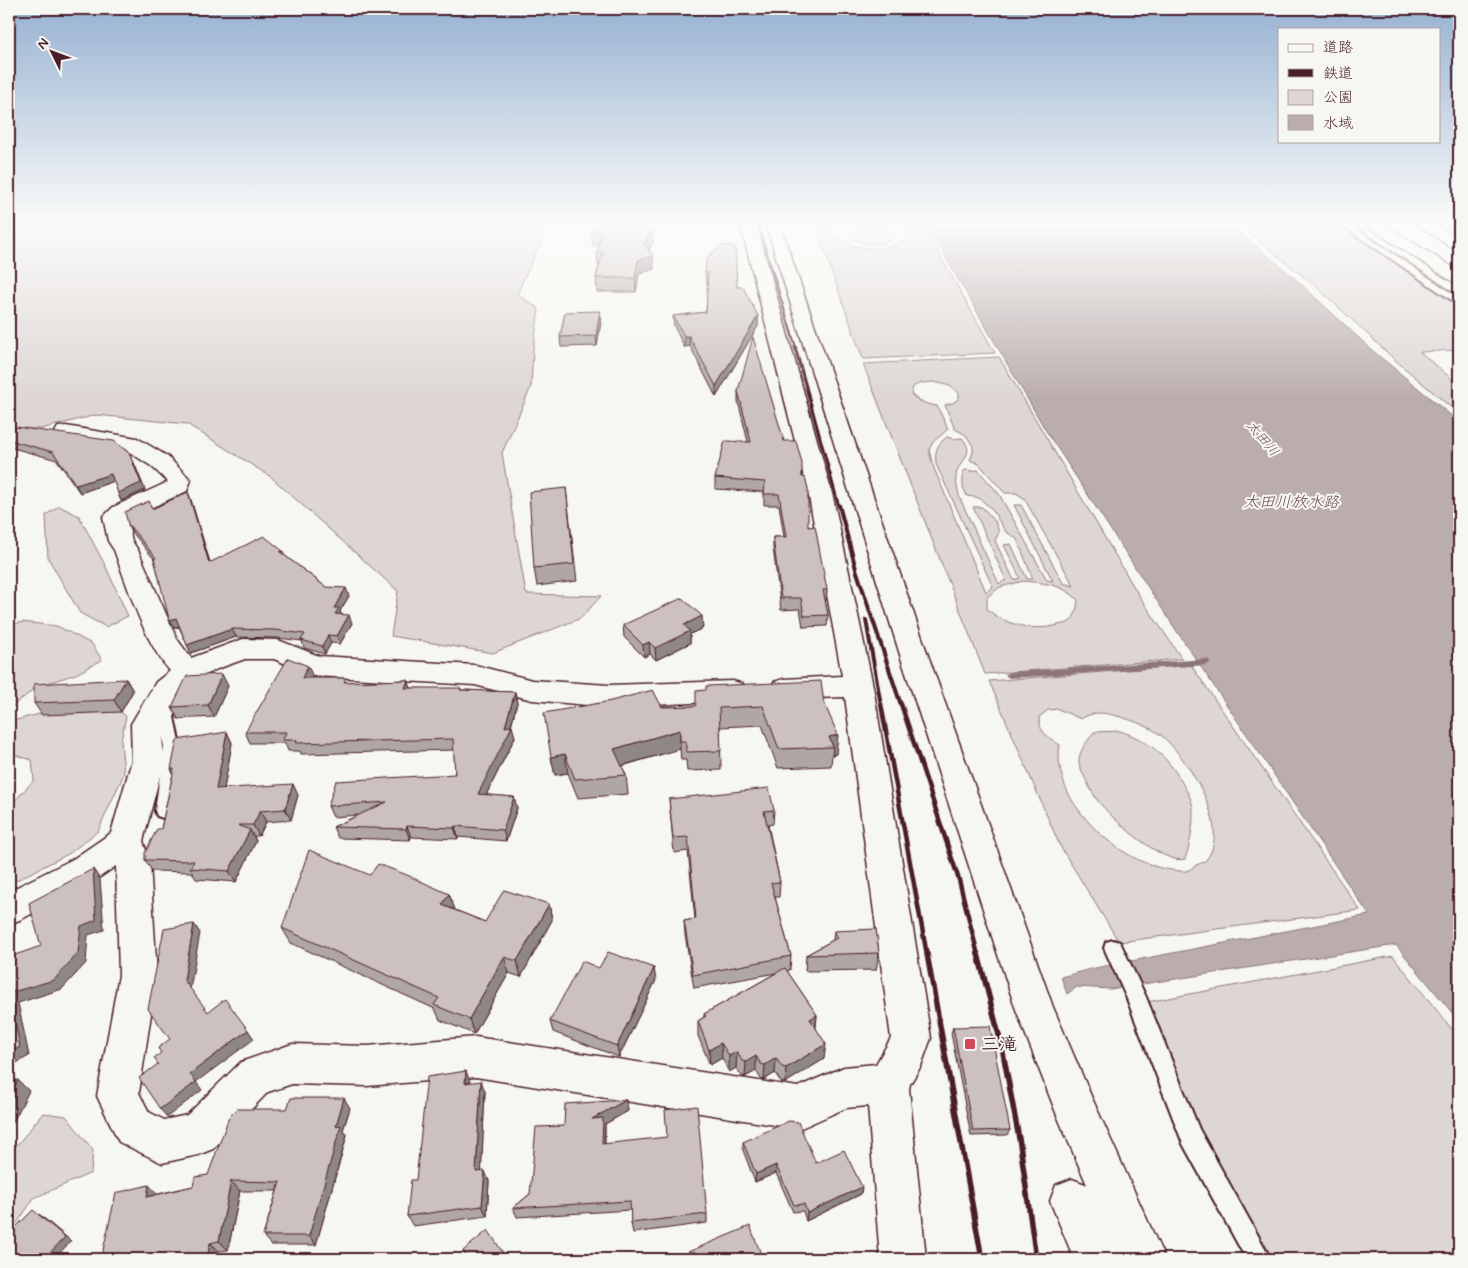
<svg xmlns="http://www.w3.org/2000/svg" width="1468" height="1268" font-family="Mynerve,'Klee One',sans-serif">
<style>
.green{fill:#ddd6d5;stroke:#947a80;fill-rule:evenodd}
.water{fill:#bbadae;stroke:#8e747a}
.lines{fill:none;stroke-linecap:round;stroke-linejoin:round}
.stream{fill:#8e747a;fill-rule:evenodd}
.service-casing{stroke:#4a1f2b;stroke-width:4}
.minor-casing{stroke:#4a1f2b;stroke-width:3}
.tertiary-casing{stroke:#4a1f2b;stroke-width:3}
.service{fill:#f6f6f2;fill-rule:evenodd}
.minor{fill:#f6f6f2;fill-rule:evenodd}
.tertiary{fill:#f6f6f2;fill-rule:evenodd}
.rail-far4{stroke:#4a1f2b;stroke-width:2.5}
.rail-far3{stroke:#4a1f2b;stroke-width:3}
.rail-far2{stroke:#4a1f2b;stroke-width:4}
.rail-far1{stroke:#4a1f2b;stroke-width:4.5}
.rail{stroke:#4a1f2b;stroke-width:5.5}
.wall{fill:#afa6a5;stroke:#4a1f2b}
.shaded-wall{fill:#8f8786;stroke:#4a1f2b}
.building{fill:#ccc1c0;stroke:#4a1f2b}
.poi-dot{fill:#d1495b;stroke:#f6f6f2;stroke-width:2}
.labels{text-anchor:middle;stroke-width:4;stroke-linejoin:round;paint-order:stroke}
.far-water-label{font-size:14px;font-style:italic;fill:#6c4a52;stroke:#f6f6f2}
.water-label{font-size:16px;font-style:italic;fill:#6c4a52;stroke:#f6f6f2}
.near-poi-label{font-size:18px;font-weight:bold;fill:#4a1f2b;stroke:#f6f6f2;text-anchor:start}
</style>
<rect width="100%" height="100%" fill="#f6f6f2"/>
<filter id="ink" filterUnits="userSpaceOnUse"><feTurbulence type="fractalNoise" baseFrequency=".02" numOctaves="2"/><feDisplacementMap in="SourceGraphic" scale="10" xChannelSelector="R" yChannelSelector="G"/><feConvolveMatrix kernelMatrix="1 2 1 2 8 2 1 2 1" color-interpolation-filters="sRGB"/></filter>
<g filter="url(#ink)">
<!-- green -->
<path class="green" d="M9,222H550L517,294L539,309L533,350L531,387L502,453L526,594L601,596L581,618L493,653L391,636L398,591L271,477L187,424L96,415L41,429L9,428Z
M814,222H831C833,228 835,235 840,239C855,252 890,250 906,240V232L900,222H921L995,353L863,359Z
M1236,222H1334L1459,307V350L1420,352L1459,385V414L1395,360L1320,290Z
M875,226L890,230L895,236C885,248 860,245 849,236V233L858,227Z
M999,357L1138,594L1182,659L985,674L863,364ZM933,382C944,384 951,385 959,393V398L953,403L945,405L955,429L966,435L973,446V452L970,460L979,464L1005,493H1016L1024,498L1074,586L1063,583L1021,505H1014L1053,581L1047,580L999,494L978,470L972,471L965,470L963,472V487L967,496L979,498L992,509L1005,531L1017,539L1033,579H1027L1011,544L1004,545L1020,578L1014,580L995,541L999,532L995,521L982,507H973L1006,580L999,584L959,496C958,488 954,479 957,471C963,457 975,453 962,438L954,439L947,437C936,445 935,451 936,464L993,587L986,592L933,466L929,450L933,442L948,429L937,406C926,404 918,402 911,394L913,387L920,383ZM1023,581C1045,583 1062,584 1078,600C1077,607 1076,617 1069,622C1067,624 1061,624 1058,625C1034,632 1005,625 987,609V597L1000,587Z
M59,506L79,516L105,565L128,616L106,627L80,613L48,558L46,515Z
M22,622L57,626L92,644L102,660L76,674L38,686L9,709V626Z
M1191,665L1360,910L1119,942L1060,846L989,681ZM1058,709L1081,719C1095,710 1105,713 1121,717C1134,721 1151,727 1162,736C1187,758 1233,827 1206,860C1204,862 1199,864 1196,865C1193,867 1190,870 1186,871C1182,872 1176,870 1171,870C1135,865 1099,838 1078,809C1065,792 1056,766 1060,745C1048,737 1039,733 1039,717L1048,710Z
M109,704L126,716L121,741L124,774L98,831L70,853L9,884V807L34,780L32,760L9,753V722L54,710Z
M1120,731C1151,741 1170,759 1185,788C1189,794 1194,805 1193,813C1193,829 1190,845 1185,859C1164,866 1111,818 1098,801C1093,795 1081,771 1079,763C1078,751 1088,741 1094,732Z
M1393,956L1459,1038V1259H1271L1191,1118L1147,1002Z
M43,1113L66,1116L93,1150L91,1173L34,1198L9,1235V1155Z"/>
<!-- water -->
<path class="water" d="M925,222H1227L1290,274L1373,351L1459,422V1021L1396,945L1110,989L1077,987L1067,994L1061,977L1090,969L1369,915L1174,627L1045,429Z"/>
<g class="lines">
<!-- stream -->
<path class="stream" d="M1207,659L1211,662L1207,665L1009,678L1005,675L1009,672Z"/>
<!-- service casing -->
<g class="service-casing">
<path id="service" d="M1337,222H1346L1459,298V305Z
M181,681L186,682L188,686L174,717L180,746L171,811L169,816L163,818L157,816L155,811L164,746L158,717L176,682Z
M1113,940L1120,942L1146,997L1199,1129L1271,1259H1246L1183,1144L1127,999L1104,948L1106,942Z"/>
</g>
<!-- minor casing -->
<g class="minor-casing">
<path id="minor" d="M740,222H754L759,233L833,497L873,686L931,1038L921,1066L910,1084L909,1089L926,1259H880L868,1106L846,1108L799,1129L476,1077L367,1086L292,1084L268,1092L213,1149L198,1155L162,1163L119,1142L97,1096L119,975L116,866L97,879L22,919L9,924V891L73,859L111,833L132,760L131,724L156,682L170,671C144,642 128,587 114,550L108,541L103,517L113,507L168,482L151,466L123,448L58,437L55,432L58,427L66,426L137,438L167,456L191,480L187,491L127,519L132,541L138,550L177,639L191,658L243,639L278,640L319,656L475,665L532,680L609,685L733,681L743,684L748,691L743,698L733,701L609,707L532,700L475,685L315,676L274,659H245L217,669L198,679L177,696L161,724L164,760L143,841L150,863L157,975L139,1093L149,1112L164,1120L187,1115L241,1062L292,1044L367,1046L476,1037L798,1087L844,1067L876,1064L891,1038L845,697L784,699L774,696L769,689L774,682L784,679L842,676L809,497Z
M1072,1179L1088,1185L1120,1259H1074L1050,1201L1056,1185Z"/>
</g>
<!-- tertiary casing -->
<g class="tertiary-casing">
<path id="tertiary" d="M765,222H779L929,658L1053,1007L1092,1098L1165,1259H1119L1056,1113L1015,1007L901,658Z
M1363,222H1380L1459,271V283L1453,282L1365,225Z
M1414,222H1431L1459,239V251L1453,249Z"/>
</g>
<!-- service -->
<use href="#service" class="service"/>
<!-- minor -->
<use href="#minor" class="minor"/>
<!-- tertiary -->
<use href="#tertiary" class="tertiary"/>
<!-- rail-far4 -->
<path class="rail-far4" d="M757,222L796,348"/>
<!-- rail-far3 -->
<path class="rail-far3" d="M795,347L839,507"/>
<!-- rail-far2 -->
<path class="rail-far2" d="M839,505L856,569L901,705
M866,620L881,705"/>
<!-- rail-far1 -->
<path class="rail-far1" d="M881,704L927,955
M901,704L959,880L978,955"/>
<!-- rail -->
<path class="rail" d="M927,954L982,1259
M978,954L1002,1047L1020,1144L1036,1259"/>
</g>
<!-- wall -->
<path class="wall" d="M1440,222H1459V234Z
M591,232H655L652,236L653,242L649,250L654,269L639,274L636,292H597L596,278L599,265H598L597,252L599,245H593Z
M722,245L737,287L758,316V326L716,397L690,346L684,347L674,326L673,316L706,312L708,283H706L705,273Z
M601,321L597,346L561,347L560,337Z
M738,391L784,441L802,477L808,527L827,590L826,601H825L828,615L827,626L803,627L800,609L781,610L773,548V537H784L779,505H764V492L715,489V478L748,442L738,401Z
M9,426L133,460L145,490L121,501L114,481L80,493L57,460L9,447Z
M566,488L577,581L537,586L534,568Z
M188,492L191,500L210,562L283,551L284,555L326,587L349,596L340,611L341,615L352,623L340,644L331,643L325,654L304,648L302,641L278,638L236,637L191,653L179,627L174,628L154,559L132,532L128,524L149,501L152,509Z
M623,625L703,628L690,634V643L656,660L650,654L644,657L624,637Z
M313,677L312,678L347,682L408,680L411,688L515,692L517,703L511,726L515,737L486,795L514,797L517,808L506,841L458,837V839L411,837L410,840L338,838L333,827L358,815L333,817L328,806L455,774L454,750L301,754L300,751H288L285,743H250L245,732Z
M126,679L133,691L121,712L42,715L34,703Z
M228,686L214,717L178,719L172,707Z
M824,703L836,754L832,755L831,766L778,768L762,725L720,727L721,770L687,771L686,760H681L680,749L622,766L626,775L628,794L578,798L568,773L555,775L551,757L662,707Z
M227,732L232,743L224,788L298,795L291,820L266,822L259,836H254L256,841L236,882L196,879L192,872L152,871L145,860L161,829L173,774L171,769Z
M669,799L774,810L773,824L768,825L780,882L779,897H775L791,956L790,970L787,971L817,1015L816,1028L824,1059L785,1083L781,1082L775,1073L764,1080L761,1079L756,1071L745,1077L742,1076L736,1068L729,1072L722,1058L710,1065L698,1036V1021L704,1017V1014L776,973L694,988L685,935L684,921L695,919L688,851L674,853Z
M370,875L449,894L455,910L485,922L549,904L552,920L521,977L509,973L474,1034L440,1020L435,1009L291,943L282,928Z
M834,931L879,953L876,970L805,971L806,955L833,940Z
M599,968L656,980L619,1057L553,1032L550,1021Z
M953,1027L1010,1130L1007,1135L971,1136L951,1033Z
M470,1082L485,1091L481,1171L489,1181L487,1216L413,1226L407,1216L416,1180Z
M626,1100L628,1111L605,1124V1144L707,1214V1223L633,1233L631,1223V1210L517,1217L513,1208L530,1194L564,1126Z
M350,1108L343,1130L347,1135L316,1245H271L263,1236L277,1191H240L228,1250L219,1251L158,1194L193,1186L208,1175L287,1109Z
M743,1142L816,1163L861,1194L806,1221L803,1211L793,1212L776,1173L755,1182L743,1150Z"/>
<!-- shaded-wall -->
<path class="shaded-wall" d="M652,222H657L655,232L652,236L653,242L645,258L644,244L650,226Z
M653,256L654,269L639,274L636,292L635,278L638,260Z
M600,311L601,321L597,346L596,336Z
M758,316V326L716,397V386Z
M684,336H689L690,346L684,347Z
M129,453L145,490L121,501L118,493Z
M111,474L114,481L80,493L76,485Z
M188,492L191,500L212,571L209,563Z
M346,588L349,596L340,611L342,616L335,614L334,608Z
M349,615L352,623L340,644L337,636Z
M702,616L703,628L690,634V643L656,660L655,648L684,625Z
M176,618L180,626L174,628L170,620Z
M232,629L236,637L191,653L187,645Z
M328,635L331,643L325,654L322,646Z
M649,642L650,654L644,657L643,645Z
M308,666L313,677L306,689L302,678Z
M222,674L228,686L214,717L208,705Z
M126,679L133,691L121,712L114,700Z
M408,680L411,691L405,688Z
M515,692L517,703L509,732L512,726L515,737L481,805L478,794L505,727Z
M680,730V749L617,767L614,749Z
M227,732L232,743L222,800L216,789Z
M838,735L836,754L832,755L833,747L829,737Z
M565,754L568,773L555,775L551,757Z
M293,784L298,795L291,820L285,809Z
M514,797L517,808L506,841L503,830Z
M260,811L266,822L259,836L253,825Z
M407,826L411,837L410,840L406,829Z
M455,826L458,837V839L454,828Z
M250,830L256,841L236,882L229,871Z
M93,869L100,879L104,930L88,935L86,963L62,989L18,1003L29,1056L9,1067V993L81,926Z
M449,894L455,910L442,905Z
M549,904L552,920L521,977L517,961Z
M194,924L200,933L190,989L184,980Z
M504,957L509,973L474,1034L469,1019Z
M654,968L656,980L619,1057L617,1046Z
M817,1015L815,1031L810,1019Z
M248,1030L254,1039L196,1082L202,1090L167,1117L160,1109L190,1074Z
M721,1043L722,1058L710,1065L709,1050Z
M826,1044L824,1059L785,1083L786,1068Z
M737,1052L736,1068L729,1072V1056Z
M756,1056V1071L745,1077L746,1062Z
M776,1058L775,1073L764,1080L765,1065Z
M466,1071L470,1082L465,1083Z
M18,1080L29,1091L9,1130V1097Z
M481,1081L485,1091L481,1182L476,1172Z
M344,1098L350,1108L343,1130L347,1135L316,1245L309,1236L336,1126Z
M626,1100L628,1111L605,1124V1128L604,1154L592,1119Z
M776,1165V1173L755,1182L756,1174Z
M485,1171L489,1181L487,1216L482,1206Z
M231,1181L240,1191L228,1250L219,1241Z
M149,1185L158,1195L147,1197Z
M862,1187L861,1194L806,1221L807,1213Z
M39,1214L71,1241L54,1259H44Z
M210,1243L219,1251L218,1259H207Z"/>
<!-- building -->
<path class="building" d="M594,222H652L650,226L652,229L644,244L653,256L638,260L635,278H596L603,252H597L602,232H591Z
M722,245L735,247L737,287H743L758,316L716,386L689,336H684L673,316L706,312L708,273H705L706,258Z
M600,311L596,336L560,337L565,312Z
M753,337L784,441H796L802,463V477H805L808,489V527L815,526L827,590H823L828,615L804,616L801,598H781L773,537H786L779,494H764L765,482L715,478L725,441L751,442L738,391Z
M9,426L114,441L129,453L141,483L118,493L111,474L76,485L53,452L9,440Z
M566,488L574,564L534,568L529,492Z
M188,492L209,563L264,536L283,551L280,552L326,587L346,588L334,608H339L335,614L349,615L337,636L328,635L322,646L301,640L305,634L275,630L232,629L187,645L176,618L170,620L168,615L154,558H156L128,524L125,512L149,501L152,509Z
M682,598L702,616L684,625L690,631L655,648L649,642L643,645L623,625Z
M288,658L308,666L302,678H346L344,682L408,680L405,688H461L460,690L515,692L505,727L512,726L478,794L514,797L503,830L455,826L454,828L407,826L406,829L333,827L387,802L328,806L336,781L455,774L453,739L296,743L297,740H283L286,732H245Z
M222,674L208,705L172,707L187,676Z
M126,679L114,700L34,703V684Z
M821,681L824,703L838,735L829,737L833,747L779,749L763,706L719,708L721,751L686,752V741H680V730L614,749L626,775L575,779L565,754L551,757L544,713L611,701L653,690L662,707L696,706V691L706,690V686Z
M227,732L216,789L293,784L285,809L260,811L253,825H238L250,830L229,871L190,868L194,861L145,860V853L157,829H161L174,769H171L177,740Z
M769,788L774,810L764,811L780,882L771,883L791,956L693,975L684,921L696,919L688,837L673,838L669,799Z
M309,850L370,875L378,864L407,875L449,894L442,905L485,922L504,890L549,904L517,961L504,957L469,1019L434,1005L439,998L282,928Z
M93,869L96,920L81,926L78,953L54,980L9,993L20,1047L9,1053V957L41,946L29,903Z
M194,924L184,980L208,1012L225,999L248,1030L190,1074L196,1082L160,1109L139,1078L158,1064L154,1058L161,1053L158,1048L170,1039L148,1009L164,929Z
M876,929L879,953L806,955L837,938L834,931Z
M608,952L654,968L617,1046L550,1021L582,961L599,968Z
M785,968L817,1015L810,1019L826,1044L786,1068L782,1067L776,1058L765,1065L761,1064L756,1056L746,1062L742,1061L737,1052L729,1056L721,1043L709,1050L698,1021L706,1016L704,1014Z
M990,1026L1010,1130L973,1131L953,1027Z
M466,1071L465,1083L481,1081L476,1172L485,1171L482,1206L407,1216L411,1180H416L427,1077Z
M9,1080H18L9,1097Z
M291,1098H344L336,1126L341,1125L309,1236H263L280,1182L231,1181L219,1241L210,1243L207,1259H101L116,1193L149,1185L147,1197L193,1186L195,1177L208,1175L229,1117L237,1109H287Z
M626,1100L592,1119L603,1118L602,1144L667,1137L665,1110L697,1106L707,1214L631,1223L630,1201L513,1208L530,1194L536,1127L564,1126L565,1104Z
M789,1121L798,1122L816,1163L844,1150L862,1187L807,1213L804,1204L794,1205L776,1165L756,1174L743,1142Z
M33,1210L65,1237L44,1259H22L9,1247V1234Z
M750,1226L763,1259H690L688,1252Z
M488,1230L507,1259H467L463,1251Z"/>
</g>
<!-- sky -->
<linearGradient id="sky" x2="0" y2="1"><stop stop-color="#96b1d1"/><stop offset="0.56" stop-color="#fbfbf9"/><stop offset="1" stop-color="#fbfbf9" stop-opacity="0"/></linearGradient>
<rect width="1468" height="399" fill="url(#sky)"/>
<!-- markers -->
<rect class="poi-dot" x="964" y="1038" width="12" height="12" rx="2.5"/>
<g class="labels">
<!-- far-water labels -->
<g class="far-water-label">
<text transform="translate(1263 438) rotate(50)" y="5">太田川</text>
</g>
<!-- water labels -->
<g class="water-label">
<text x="1291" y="507">太田川放水路</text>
</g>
<!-- near-poi labels -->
<g class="near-poi-label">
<text x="981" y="1050">三滝</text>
</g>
</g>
<!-- margin -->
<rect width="1468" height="1268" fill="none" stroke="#f6f6f2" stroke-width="30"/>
<rect x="15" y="15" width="1438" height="1238" fill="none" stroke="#4a1f2b" stroke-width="2" filter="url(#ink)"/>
<!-- legend -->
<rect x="1278" y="28" width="162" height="115" fill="#f6f6f2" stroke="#b1a0a2"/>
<rect x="1288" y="44" width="25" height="8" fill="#f6f6f2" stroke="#b1a0a2"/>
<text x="1323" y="52" font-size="15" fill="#4a1f2b">道路</text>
<rect x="1288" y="69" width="25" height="8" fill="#4a1f2b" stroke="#b1a0a2"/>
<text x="1323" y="78" font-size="15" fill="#4a1f2b">鉄道</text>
<rect x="1288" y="90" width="25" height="15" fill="#ddd6d5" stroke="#b1a0a2"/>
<text x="1323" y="102" font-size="15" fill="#4a1f2b">公園</text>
<rect x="1288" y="115" width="25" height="15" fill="#bbadae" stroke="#b1a0a2"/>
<text x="1323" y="128" font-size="15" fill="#4a1f2b">水域</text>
<!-- north arrow -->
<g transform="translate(52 52) rotate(312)" stroke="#f6f6f2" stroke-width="4" paint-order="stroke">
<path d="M0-4L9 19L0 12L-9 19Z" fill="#4a1f2b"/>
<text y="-8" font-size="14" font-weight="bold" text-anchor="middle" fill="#4a1f2b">N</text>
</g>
</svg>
